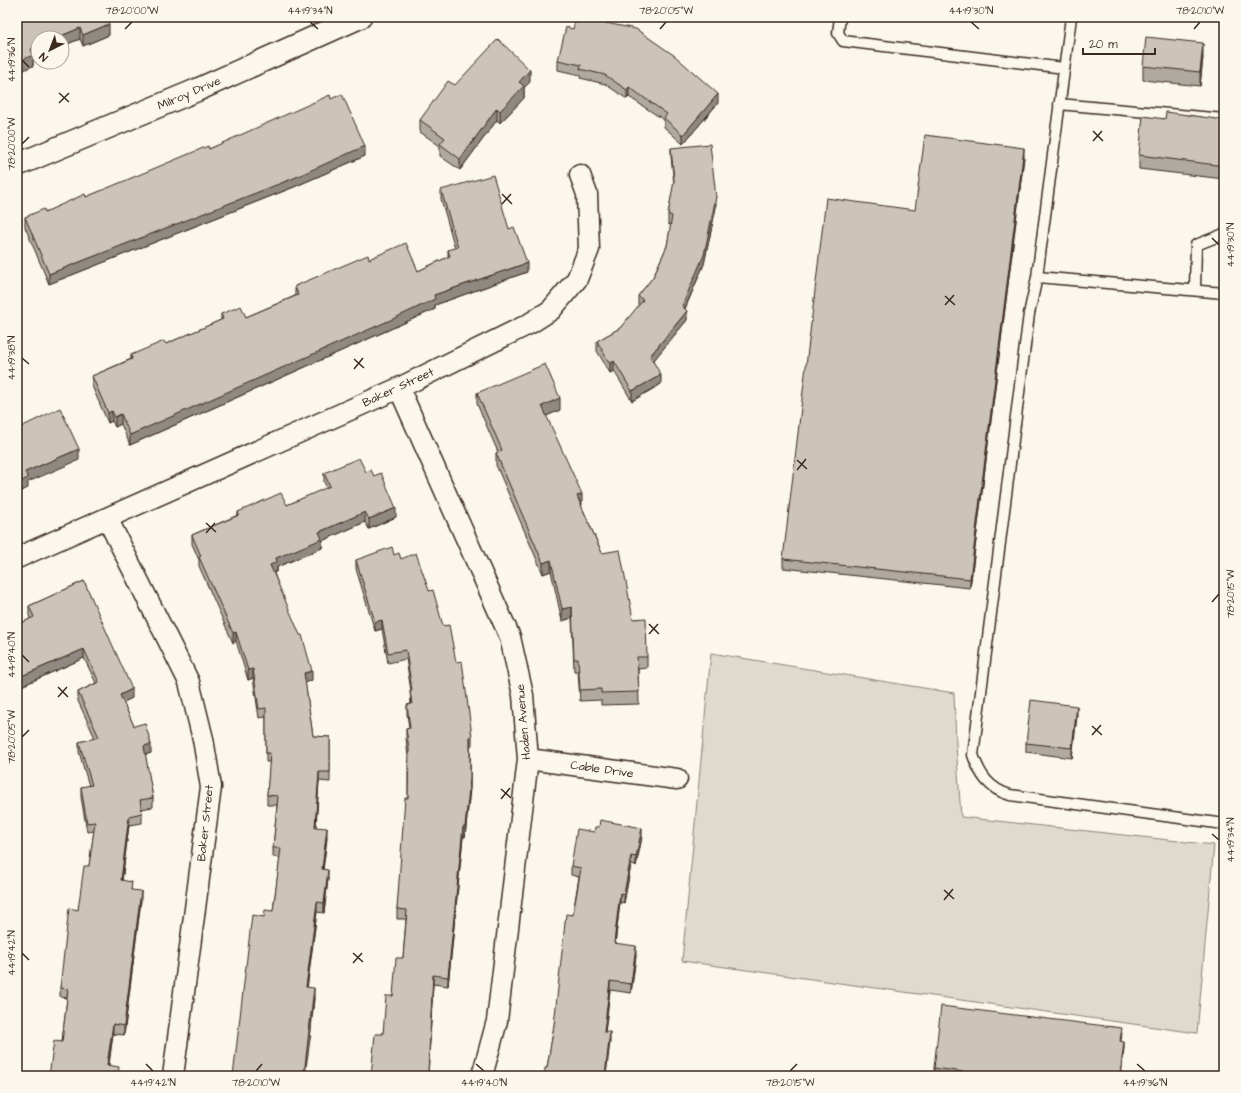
<svg xmlns="http://www.w3.org/2000/svg" width="1241" height="1093" font-family="'Architects Daughter',sans-serif">
<style>
.green{fill:#dfd9ce;stroke:#8d8276}
.lines{fill:none;stroke-linecap:round;stroke-linejoin:round}
.service-casing{stroke:#3b2a1e;stroke-width:13}
.minor-casing{stroke:#3b2a1e;stroke-width:23}
.tertiary-casing{stroke:#3b2a1e;stroke-width:25}
.service{stroke:#fbf7ec;stroke-width:10}
.minor{stroke:#fbf7ec;stroke-width:20}
.tertiary{stroke:#fbf7ec;stroke-width:22}
.wall{fill:#afa99f;stroke:#3b2a1e}
.shaded-wall{fill:#8f8982;stroke:#3b2a1e}
.building{fill:#ccc4b9;stroke:#3b2a1e}
.ticks{fill:none;stroke:#3b2a1e;stroke-width:1.5}
.labels{text-anchor:middle;stroke-width:3;stroke-linejoin:round;paint-order:stroke}
.street-label{font-size:12px;fill:#3b2a1e;stroke:#fbf7ec}
.neatline{fill:none;stroke:#3b2a1e;stroke-width:1.5}
.ticks-label{font-size:10px;text-anchor:middle;fill:#3b2a1e}
</style>
<rect width="100%" height="100%" fill="#fbf7ec"/>
<filter id="ink" filterUnits="userSpaceOnUse"><feTurbulence type="fractalNoise" baseFrequency=".025" numOctaves="2"/><feDisplacementMap in="SourceGraphic" scale="8" xChannelSelector="R" yChannelSelector="G"/><feConvolveMatrix kernelMatrix="1 2 1 2 8 2 1 2 1" color-interpolation-filters="sRGB"/></filter>
<g filter="url(#ink)">
<!-- green -->
<path class="green" d="M711,653L954,693L956,743L961,817L1214,845L1197,1033L682,961Z"/>
<g class="lines">
<!-- service casing -->
<g class="service-casing">
<path id="service" d="M840,17L838,33L843,41L1064,68
M1071,17L1037,277L1029,314L973,755C980,775 989,789 1010,795L1224,824
M1059,104L1224,119
M1037,277L1224,293
M1195,290L1196,245L1224,234"/>
</g>
<!-- minor casing -->
<g class="minor-casing">
<path id="minor" d="M399,388L510,637L523,695L528,759L497,1021L482,1076
M107,518L189,682L203,739L211,787L173,1076
M17,558L399,388L529,324L551,310L577,279L589,249L587,194L580,175
M528,759L677,779"/>
</g>
<!-- tertiary casing -->
<g class="tertiary-casing">
<path id="tertiary" d="M17,165L197,90L360,17"/>
</g>
<!-- service -->
<use href="#service" class="service"/>
<!-- minor -->
<use href="#minor" class="minor"/>
<!-- tertiary -->
<use href="#tertiary" class="tertiary"/>
</g>
<!-- wall -->
<path class="wall" d="M17,17H106L109,35L83,46L80,39L62,46V38H38V57L33,59V66Z
M573,29L718,103L683,144L664,127V120L629,97L627,99L605,84L580,78V75L558,70V60Z
M1203,57L1200,86L1143,80V66Z
M530,82L524,88V98L500,123L497,120L460,170L440,156V146L420,132V120L455,85Z
M331,99L365,156L294,187L49,284L25,227V217L45,212L86,197L209,149Z
M1165,119L1224,120V179L1139,169V155Z
M671,148L716,207L704,264L685,309L687,320L653,361L661,384L632,401L614,371L610,373L597,351V341L620,328L639,306L638,305V296L653,277L667,246L671,225L668,224V214L674,184L671,157Z
M1024,157L970,588L783,568V559L915,210Z
M441,190L509,229L527,272L435,305V309L395,327L130,445L121,424L115,427L112,421L108,423L92,386V376L131,359V355L166,344L221,320V314L246,317L295,296V286L369,259L418,271L448,257V250L455,248L441,199Z
M477,393L560,410L546,416L581,505L602,553L633,619L647,657V668L638,669L639,704L601,705V700L580,701L578,671H574L572,618L562,621L551,571L543,574L496,465V453L498,452L477,404Z
M366,472L374,476L396,517L369,529L365,522L322,541V548L277,567V571L274,573L312,680L305,682L313,736L330,737V782L319,781L316,827L327,838L323,869L328,879L324,913L317,912L307,987L314,998L310,1039L264,917L273,911L280,858L273,857V848L277,805H267V795L270,762H266V717L259,718L253,678L248,680L236,641L233,643L199,566V560L192,544V535L238,515V512L287,505L327,488L324,482V473Z
M394,555L401,559L429,591L443,626L472,736V745L470,746V788L465,837H463L448,986L433,984L428,1076H371L393,996L403,958L406,919H397V909L408,798V757L406,738V729L409,728L407,714V705L411,704L410,691H411L406,659L388,663L382,629L375,631L356,569V560Z
M84,581L132,698L123,702L134,726L151,753L145,755L153,798V807L141,809L142,813V823L129,825L122,880L132,890L141,900L124,1035L113,1034L109,1065L119,1076L62,1042L67,998L60,997V988L78,910L89,866L94,831L87,832L81,797V787L89,786L79,752V742L95,738L78,701V692L96,683L84,658L17,688V625L30,619L29,615V606Z
M1077,715L1072,758L1026,752V743Z
M594,832L642,837L636,866L631,865L624,903L620,902L615,944L636,956L631,993L610,990L605,1032L610,1042L547,1068L579,877L571,875V866Z
M1122,1033L1121,1041L1124,1047L1121,1076H960L934,1072V1068Z"/>
<!-- shaded-wall -->
<path class="shaded-wall" d="M109,24V35L83,46V35Z
M80,28V39L62,46V38H56Z
M1203,43V57L1200,86V72Z
M38,46V57L33,59V66L17,73V62L31,49Z
M530,70V82L524,88V98L500,123V111L519,82Z
M629,87V97L627,99V90Z
M718,94V103L683,144V135Z
M497,108V120L460,170V159Z
M365,146V156L294,187L49,284V274Z
M1024,148V157L970,588V579Z
M716,197V207L704,264L682,315V306Z
M527,263V272L435,305V309L395,327L130,445V435L434,295Z
M687,311V320L650,365V356Z
M614,361V371L610,373V364Z
M661,375V384L632,401V391Z
M560,398V410L542,418V406Z
M112,411V421L108,423V413Z
M121,414V424L115,427V417Z
M79,449V460L28,482V488L17,493V483L25,472Z
M582,494V505L577,496Z
M396,508V517L369,529V519Z
M365,512V522L322,541V548L277,567V571L270,574V565L276,558L319,532Z
M551,560V571L543,574V563Z
M572,607V618L562,621V609Z
M382,620V629L375,631V622Z
M236,632V641L233,643V633Z
M84,649V658L17,688V678Z
M253,669V678L248,680V670Z
M312,671V680L304,683V673Z
M132,689V698L120,704V695Z
M1077,706V715L1072,758V748Z
M470,736V788L465,837V827Z
M151,744V753L144,755V746Z
M319,772V781L315,836V827Z
M129,816V825L121,890V880Z
M463,827V837L448,986V977Z
M327,828V838L322,878V869Z
M642,828V837L636,866V857Z
M631,856V865L624,903V894Z
M328,870V879L324,913V903Z
M141,891V900L124,1035V1026Z
M620,893V902L614,953V943Z
M317,902V912L306,997V987Z
M636,946V956L631,993V984Z
M433,975V984L428,1076V1073Z
M610,981V990L604,1041V1032Z
M314,988V998L310,1039L305,1075V1076H303Z
M113,1024V1034L107,1075V1065Z
M610,1032V1042L606,1076H605Z
M1124,1042V1047L1121,1076H1120Z"/>
<!-- building -->
<path class="building" d="M17,17H106L109,24L83,35L80,28L56,38H38V46L31,49L33,55L17,62Z
M576,17L636,29L675,56L718,94L683,135L664,118L667,114L629,87L627,90L605,75L580,69L581,65L558,60L566,27L573,29Z
M1146,37L1203,43L1200,72L1143,66Z
M498,39L530,70L519,82L524,86L500,111L497,108L460,159L440,144L445,138L420,120L448,81L455,85Z
M342,94L365,146L294,178L49,274L25,217L44,209L45,212L85,194L86,197L208,146L209,149L330,95L331,99Z
M1166,112L1224,120V166L1139,155L1143,116L1165,119Z
M925,135L1024,148L970,579L783,559L826,198L915,210Z
M710,144L716,197L704,255L682,306L687,311L650,356L661,375L632,391L614,361L610,364L597,341L620,328L643,300L638,296L653,277L667,246L672,216L668,214L674,181L671,148Z
M493,175L509,229L514,227L527,263L434,295L435,299L395,318L130,435L121,414L115,417L112,411L108,413L92,376L132,359L131,355L164,341L166,344L223,319L221,314L241,306L246,317L298,295L295,286L368,255L369,259L406,243L418,271L450,256L448,250L458,247L441,190Z
M545,364L560,398L542,406L582,494L577,496L602,553L620,550L633,619L646,618L647,657H637L639,692L601,693V689L580,690L578,659H574L572,607L562,609L551,560L543,563L496,453L502,450L477,393Z
M60,408L79,449L25,472L28,478L17,483V419L21,427Z
M359,458L366,472L371,470L374,476L381,473L396,508L369,519L365,512L319,532L322,539L276,558L277,562L270,565L300,635H302L312,671L304,673L313,736L330,737V772H319L315,827L327,828L322,869L328,870L324,903L317,902L306,987L314,988L305,1066L303,1076H233L252,915L264,917L265,910L273,911L281,848H273L278,796L267,795L270,753H266V708L259,709L253,669L248,670L236,632L233,633L199,557L201,556L192,535L239,515L238,512L281,493L287,505L330,486L324,473Z
M392,547L394,555L399,553L401,559L416,553L429,591L433,590L443,626L449,625L456,662L462,661L472,736H470V779L465,827H463L448,977L433,975L428,1073L419,1072V1076H371L375,1034H383L386,996H393L396,958H403L407,910L397,909L405,798H408L409,748L406,729L410,728L407,705L412,704L410,691H412L406,650L388,653L382,620L375,622L356,560Z
M84,581L132,689L120,695L134,726L145,723L151,744L144,746L153,798L140,800L142,813L129,816L121,880L132,882L131,890L141,891L124,1026L113,1024L107,1065L119,1067L118,1076H49L54,1041L62,1042L68,989L60,988L69,908L78,910L84,866H89L95,822L87,823L81,787L92,785L79,742L99,737L78,692L99,682L84,649L17,678V625L34,617L29,606Z
M1031,700L1077,706L1072,748L1026,743Z
M600,820L642,828L636,857L631,856L624,894L620,893L614,943L636,946L631,984L610,981L604,1032H610L605,1076H544L545,1068H547L554,1025L566,914L573,915L581,868L571,866L577,829L594,832L595,827H599Z
M941,1006L1122,1028L1120,1041L1124,1042L1120,1076H994L934,1068Z"/>
</g>
<!-- ticks -->
<path class="ticks" d="M310,22L318,29M971,22L979,29M125,29L132,22M660,29L666,22M1194,29L1200,22M22,60L29,67M59,93L69,102M59,103L69,93M1093,131L1103,141M1093,141L1102,131M22,144L29,137M502,194L512,204M502,204L511,194M1212,238L1219,245M945,296L955,305M945,305L954,295M22,358L29,364M354,359L364,368M354,369L363,358M797,460L807,469M797,470L806,459M206,523L216,532M206,533L215,523M1212,602L1219,594M649,624L659,634M649,634L658,624M22,655L29,662M58,687L68,697M58,697L67,687M1092,726L1102,735M1092,735L1101,725M22,737L29,730M501,789L511,798M501,799L510,788M1212,834L1219,840M944,890L954,899M944,900L953,889M22,953L29,960M353,953L363,962M353,963L362,953M146,1064L153,1071M476,1064L484,1071M1137,1064L1145,1071M256,1071L262,1064M790,1071L797,1064"/>
<g class="labels">
<!-- street labels -->
<g class="street-label">
<text transform="translate(189 93) rotate(-23)" y="4">Milroy Drive</text>
<text transform="translate(398 387) rotate(-25)" y="4">Baker Street</text>
<text transform="translate(523 722) rotate(-95)" y="4">Haden Avenue</text>
<text transform="translate(602 769) rotate(8)" y="4">Cable Drive</text>
<text transform="translate(205 823) rotate(-84)" y="4">Baker Street</text>
</g>
</g>
<!-- margin -->
<rect width="1241" height="1093" fill="none" stroke="#fbf7ec" stroke-width="44"/>
<!-- north arrow -->
<g transform="translate(50 50) rotate(222)"><circle r="19" fill="#fbf7ec" stroke="#aea59a"/>
<path d="M0-3L7 15L0 10L-7 15Z" fill="#3b2a1e"/>
<text y="-6" font-size="11" font-weight="bold" text-anchor="middle" fill="#3b2a1e">N</text>
</g>
<!-- scale -->
<path d="M1083 48v6h72v-6" fill="none" stroke="#3b2a1e" stroke-width="2"/>
<text x="1089" y="48" font-size="12" fill="#3b2a1e" stroke="#fbf7ec" stroke-width="3" paint-order="stroke">20 m</text>
<rect x="22" y="22" width="1197" height="1049" class="neatline"/>
<g class="ticks-label">
<text x="132" y="14">78°20'00"W</text>
<text x="310" y="14">44°19'34"N</text>
<text x="666" y="14">78°20'05"W</text>
<text x="971" y="14">44°19'30"N</text>
<text x="1200" y="14">78°20'10"W</text>
<text transform="translate(11 60) rotate(-90)" y="4">44°19'36"N</text>
<text transform="translate(11 144) rotate(-90)" y="4">78°20'00"W</text>
<text transform="translate(1230 245) rotate(-90)" y="4">44°19'30"N</text>
<text transform="translate(11 358) rotate(-90)" y="4">44°19'38"N</text>
<text transform="translate(1230 594) rotate(-90)" y="4">78°20'15"W</text>
<text transform="translate(11 655) rotate(-90)" y="4">44°19'40"N</text>
<text transform="translate(11 737) rotate(-90)" y="4">78°20'05"W</text>
<text transform="translate(1230 840) rotate(-90)" y="4">44°19'34"N</text>
<text transform="translate(11 953) rotate(-90)" y="4">44°19'42"N</text>
<text x="153" y="1086">44°19'42"N</text>
<text x="256" y="1086">78°20'10"W</text>
<text x="484" y="1086">44°19'40"N</text>
<text x="790" y="1086">78°20'15"W</text>
<text x="1145" y="1086">44°19'36"N</text>
</g>
</svg>
